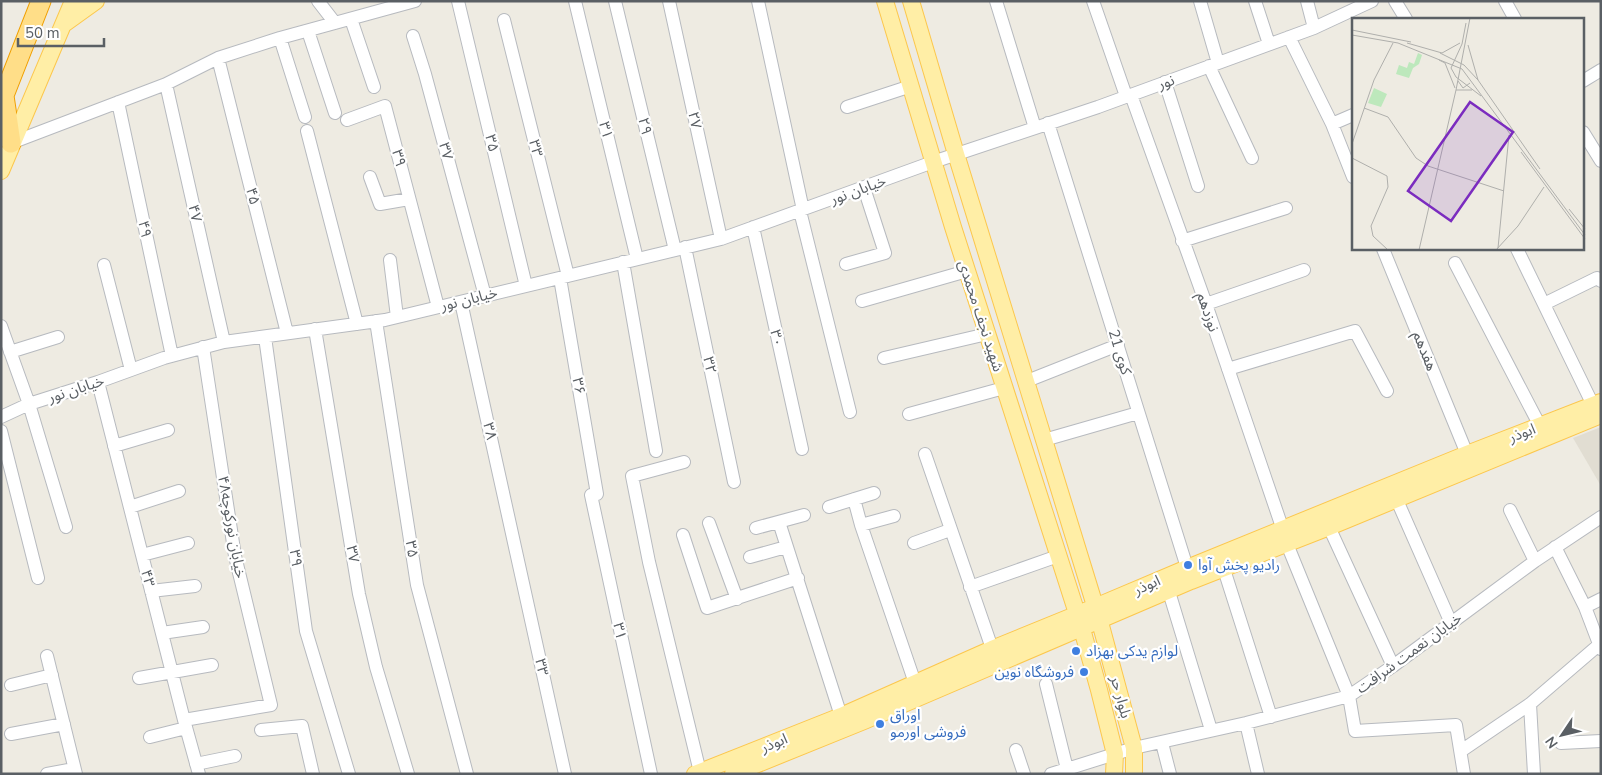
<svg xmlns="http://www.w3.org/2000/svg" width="1602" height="775" font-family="'Nunito Sans','Noto Sans Arabic',sans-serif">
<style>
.education{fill:#e1ddd2}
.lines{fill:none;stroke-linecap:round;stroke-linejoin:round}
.minor-casing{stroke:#b7babf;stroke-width:14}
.major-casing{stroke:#fcc74d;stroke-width:18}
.highway-casing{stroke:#f09f00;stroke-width:21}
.minor{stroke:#fff;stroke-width:12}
.major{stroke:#ffeea6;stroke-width:16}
.highway{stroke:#ffde88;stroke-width:19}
.shop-dot{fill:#3f7fe0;stroke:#fff;stroke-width:2}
.labels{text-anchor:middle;stroke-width:4.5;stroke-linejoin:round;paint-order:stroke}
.street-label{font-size:15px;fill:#5a5f64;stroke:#fff}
.shop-label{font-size:15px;fill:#366cbe;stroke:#fff;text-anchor:start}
.inset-road{fill:none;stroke:#afafac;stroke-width:1}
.view{fill:#7b2cbf;fill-opacity:0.15;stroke:#7b2cbf;stroke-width:2.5}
.inset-edge{fill:none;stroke:#5a5f64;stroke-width:2.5}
</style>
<rect width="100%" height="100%" fill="#eeebe2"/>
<!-- education -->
<path class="education" d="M1601,427V486L1573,438Z"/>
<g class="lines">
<!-- minor casing -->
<g class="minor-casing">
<path id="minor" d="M318,1L335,23
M458,1L526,286
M575,1L637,259
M615,1L675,250
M669,1L721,239
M758,1L803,210
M996,1L1035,128
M1093,1L1126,96
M1200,1L1218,63
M1255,1L1269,44
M1307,1L1314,28
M1395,1L1406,19
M1505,1L1515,19
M351,19L374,87
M504,20L568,276
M308,31L335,113
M413,36L425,74L485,296
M1289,37L1332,124L1353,177
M280,38L305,117
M218,58L287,333
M1209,66L1252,158
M1583,81L1601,70
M1165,82L1198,186
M166,84L224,342
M1131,95L1206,304L1283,530
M118,102L172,356
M847,107L911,86
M347,120L385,106L438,307
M1048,123L1190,577
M1332,124L1353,115
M307,131L357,324
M1583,132L1601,161
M11,143L166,84L218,58L280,38L415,1
M370,177L380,204L409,199
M800,211L850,412
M753,227L802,449
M1182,241L1286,208
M685,247L734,482
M1383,249L1467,454
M1517,249L1593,405
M390,260L397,317
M623,262L656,451
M1455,263L1540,426
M846,264L885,253L864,188
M104,265L131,370
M560,278L597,494L591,495L651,774
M862,301L967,271
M461,302L565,774
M1206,304L1304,270
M1544,304L1597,278L1601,281
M376,321L417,585L467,774
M1,326L29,404L66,527
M315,329L359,594L376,667L408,774
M265,337L306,631L349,774
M10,352L58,337
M884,358L987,334
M1228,369L1355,331L1387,391
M1027,381L1118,345
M98,382L184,720L199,774
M909,414L1004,388
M1,417L29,404L98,382L164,358L224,342L385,320L721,239L933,162L1098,107L1314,28L1372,1
M1,431L38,578
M1044,440L1138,413
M114,446L168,430
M925,454L995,657
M684,462L632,476L649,562L700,772
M1396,498L1451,623
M854,499L861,525L915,683
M130,507L179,491
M829,507L874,493
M1510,510L1535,561
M779,522L841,716
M709,523L737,599
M861,525L894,516
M1329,527L1393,666
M756,528L804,515
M683,535L707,608L798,578
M914,543L950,530
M1287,544L1349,696L1355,731L1456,725L1464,774
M1555,547L1585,607L1601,649
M142,555L188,543
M750,557L786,547
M1221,560L1271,717
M1166,582L1211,730
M970,587L1058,556
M151,591L195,586
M1585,607L1601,599
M162,633L203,627
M47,656L76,774
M139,678L212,665
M1046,684L1067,769
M11,685L52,675
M1530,704L1534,774
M184,720L271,705L235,556L203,347
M1246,723L1258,774
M261,730L302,726L313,774
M11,734L64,724
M150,737L186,728
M1162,743L1170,774
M1561,743L1601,741
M1016,750L1024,774
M1461,751L1530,704L1601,643
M196,764L235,756
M47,774L74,769
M1051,774L1134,748L1246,723L1349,696L1393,666L1535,561L1601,517"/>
</g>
<!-- major casing -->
<g class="major-casing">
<path id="major" d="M885,1L953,227L1082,629L1099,690L1115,754L1114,774
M911,1L956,154L1100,622L1134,748V774
M64,24L96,1
M1,171L73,1
M695,774L841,716L992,649L1095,607L1187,568L1467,454L1601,402
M733,774L864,721L1191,581L1329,527L1601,415"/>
</g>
<!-- highway casing -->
<g class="highway-casing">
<path id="highway" d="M4,96L11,143
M1,103L41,1"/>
</g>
<!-- minor -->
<use href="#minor" class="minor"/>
<!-- major -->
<use href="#major" class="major"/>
<!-- highway -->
<use href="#highway" class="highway"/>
</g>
<!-- markers -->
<g class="shop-dot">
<circle cx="1188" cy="565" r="5"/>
<circle cx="1076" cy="651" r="5"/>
<circle cx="1084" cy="672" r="5"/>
<circle cx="880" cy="724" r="5"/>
</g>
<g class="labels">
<!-- street labels -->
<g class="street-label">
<text transform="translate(1166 82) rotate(-20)" y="5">نور</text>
<text transform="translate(695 120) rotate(78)" y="5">۲۷</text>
<text transform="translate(645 126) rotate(77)" y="5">۲۹</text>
<text transform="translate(606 130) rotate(76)" y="5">۳۱</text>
<text transform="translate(492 143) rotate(77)" y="5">۳۵</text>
<text transform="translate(536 148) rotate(76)" y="5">۳۳</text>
<text transform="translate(446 151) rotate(75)" y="5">۳۷</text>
<text transform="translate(399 158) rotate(75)" y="5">۳۹</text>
<text transform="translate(858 190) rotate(-20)" y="5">خیابان نور</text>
<text transform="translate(253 196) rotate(76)" y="5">۴۵</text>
<text transform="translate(195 213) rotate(77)" y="5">۴۷</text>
<text transform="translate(145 229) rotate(78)" y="5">۴۹</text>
<text transform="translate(469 299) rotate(-14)" y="5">خیابان نور</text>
<text transform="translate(1208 312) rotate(71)" y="5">نوزدهم</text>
<text transform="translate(981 316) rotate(72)" y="5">شهید نجف محمدی</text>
<text transform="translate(777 338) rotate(78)" y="5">۳۰</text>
<text transform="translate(1425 351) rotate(68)" y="5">هفدهم</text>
<text transform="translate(1120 352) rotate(73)" y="5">کوی 21</text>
<text transform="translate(710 365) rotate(78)" y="5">۳۲</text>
<text transform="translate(579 386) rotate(80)" y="5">۳۶</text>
<text transform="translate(76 389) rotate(-18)" y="5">خیابان نور</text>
<text transform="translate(490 431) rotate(77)" y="5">۳۸</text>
<text transform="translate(1522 433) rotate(-21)" y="5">ابوذر</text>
<text transform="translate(232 527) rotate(80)" y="5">خیابان نورکوچه۴۸</text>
<text transform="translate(412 549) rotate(81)" y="5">۳۵</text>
<text transform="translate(353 554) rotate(80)" y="5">۳۷</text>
<text transform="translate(296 558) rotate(82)" y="5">۳۹</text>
<text transform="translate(148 578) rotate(76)" y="5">۴۳</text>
<text transform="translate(1147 585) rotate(-24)" y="5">ابوذر</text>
<text transform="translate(620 631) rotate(78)" y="5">۳۱</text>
<text transform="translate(1409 653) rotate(-36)" y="5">خیابان نعمت شرافت</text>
<text transform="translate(542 667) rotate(78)" y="5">۳۳</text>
<text transform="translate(1121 697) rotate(75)" y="5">بلوار حر</text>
<text transform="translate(774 743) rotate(-22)" y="5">ابوذر</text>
</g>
<!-- shop labels -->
<g class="shop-label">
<text x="1198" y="570">رادیو پخش آوا</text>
<text x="1086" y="656">لوازم یدکی بهزاد</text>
<text x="1074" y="677" text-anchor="end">فروشگاه نوین</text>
<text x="890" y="720">اوراق<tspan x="890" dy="17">فروشی اورمو</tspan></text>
</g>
</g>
<!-- overview -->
<g transform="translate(1352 18)">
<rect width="232" height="232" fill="#eeebe2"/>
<path d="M66,35L70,37L67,46L61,50L57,60L44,56L47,47L55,50L57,44L62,46ZM22,70L35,76L29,89L16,85Z" fill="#bde8bc"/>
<path class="inset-road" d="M114,5L110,26L99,50L104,59L129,78M0,12L59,24M0,17L46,25L110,51L233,217M55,25L90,35L108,25M116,27L126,62M88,35L112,47L126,62L188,151M87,42L93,45L103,70M106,63L111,70L118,65M104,72L118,0M12,90L36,99L64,140L76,148L152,173M0,126L22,62L41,25M169,134L233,221M0,140L35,158L36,169L19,208L21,218L36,232M217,191L233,211M146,230L157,117M67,232L104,72H120M144,232L166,208L192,169"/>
<path class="view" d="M118,84L161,114L99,203L56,173Z"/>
<rect width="232" height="232" class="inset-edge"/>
</g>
<!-- border -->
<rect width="1602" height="775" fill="none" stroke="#5a5f64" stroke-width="5"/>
<!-- north arrow -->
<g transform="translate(1562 735) rotate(235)" stroke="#ffffff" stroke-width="4" paint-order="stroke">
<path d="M0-4L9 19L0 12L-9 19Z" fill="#5a5f64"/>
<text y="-8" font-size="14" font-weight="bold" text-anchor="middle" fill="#5a5f64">N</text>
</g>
<!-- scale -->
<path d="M18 38v8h86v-8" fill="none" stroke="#5a5f64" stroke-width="2.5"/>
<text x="25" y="38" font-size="15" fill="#5a5f64" stroke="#ffffff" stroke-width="4" paint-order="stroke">50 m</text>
</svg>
